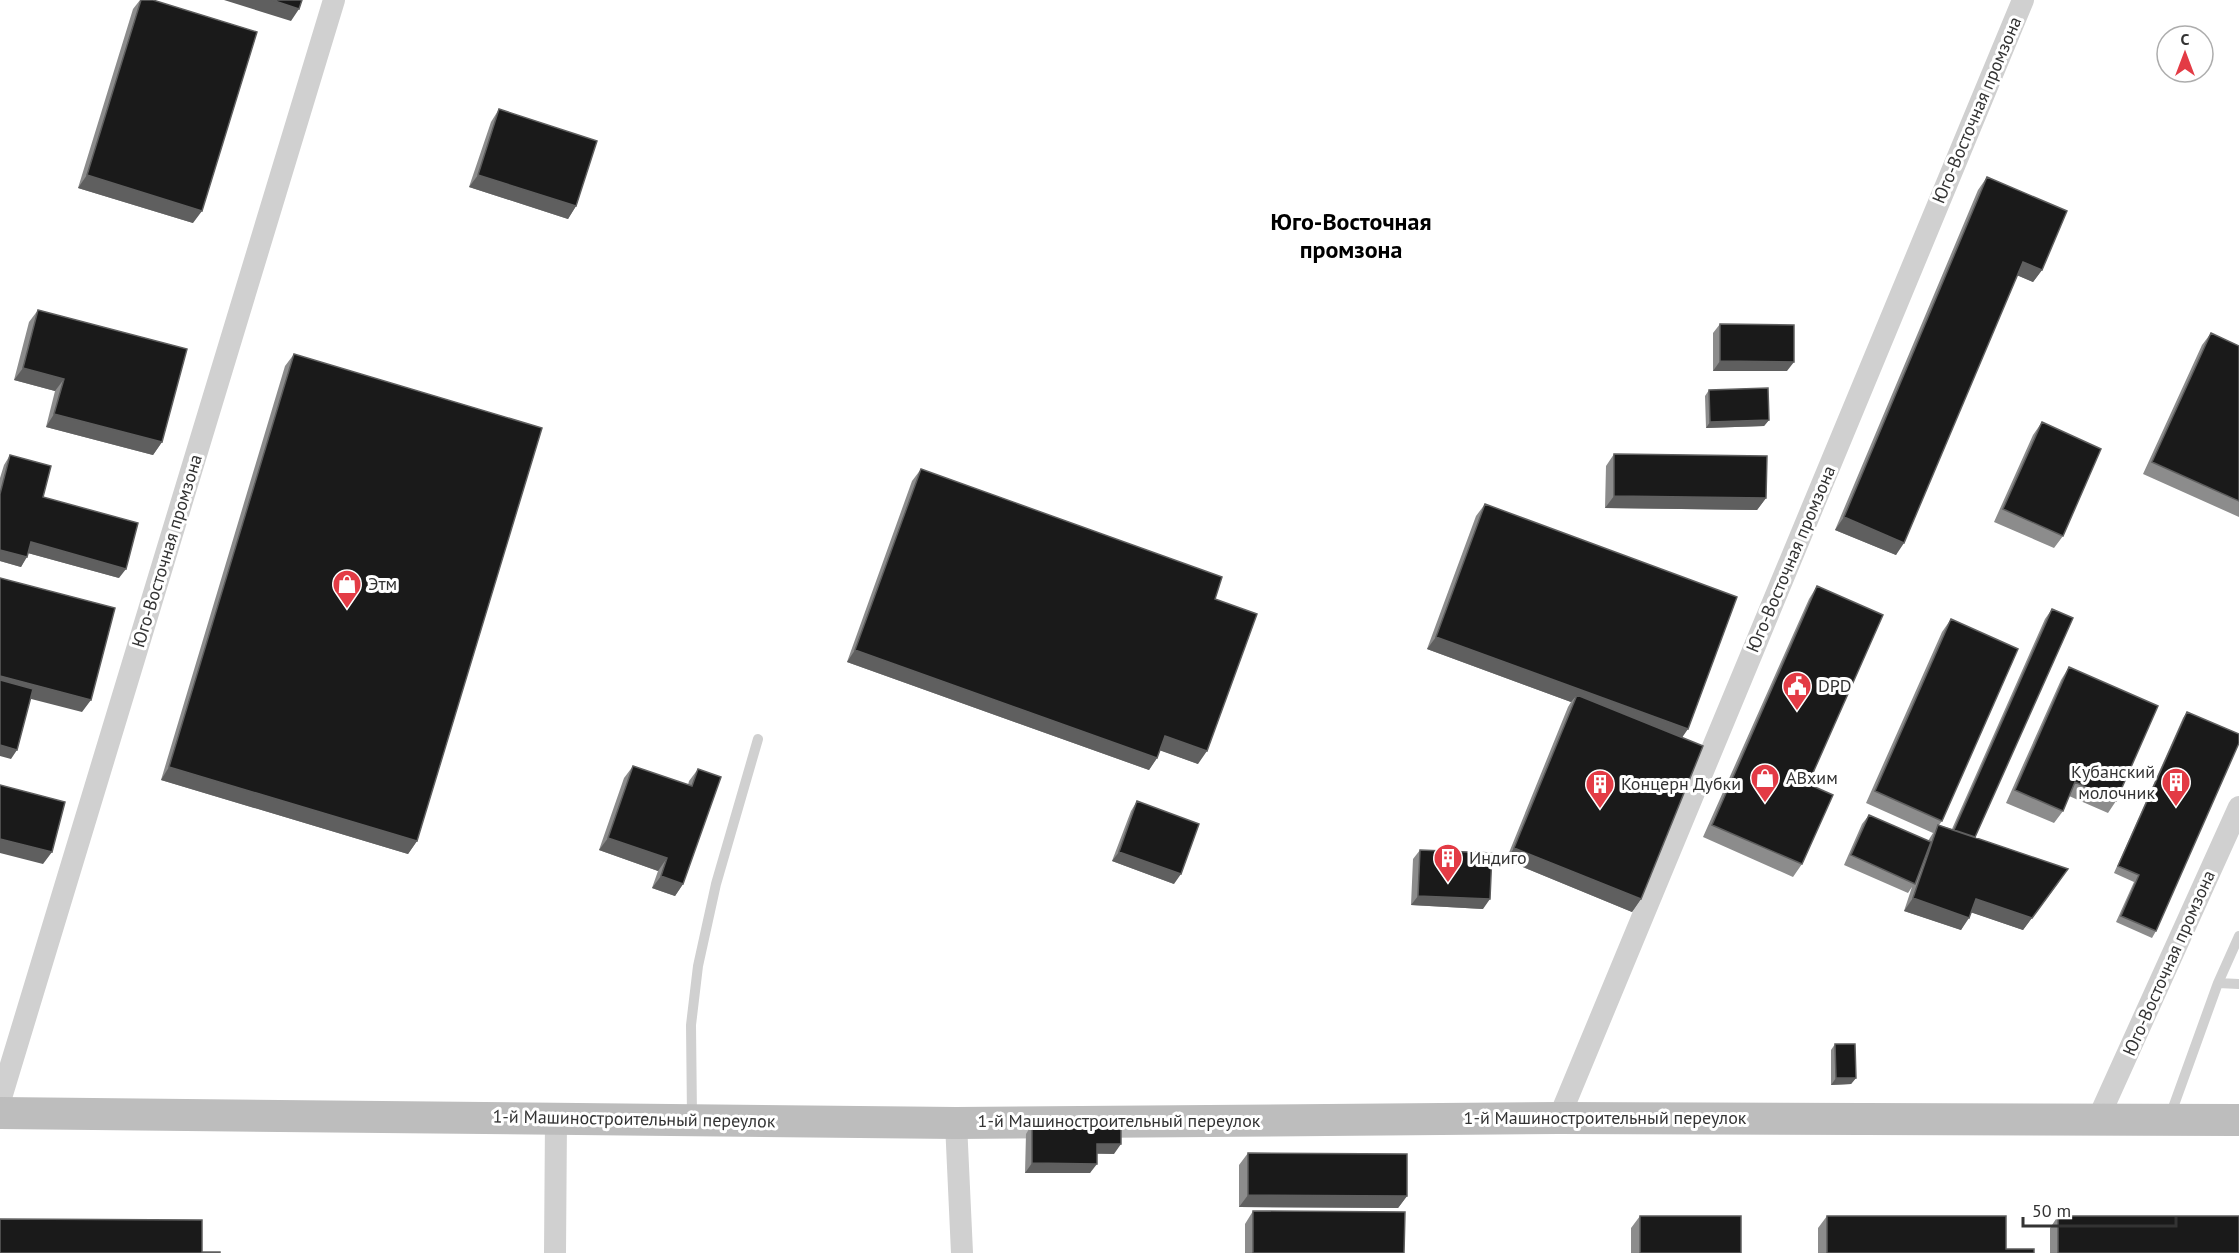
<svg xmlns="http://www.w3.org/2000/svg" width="2239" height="1253" font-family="'PT Sans',sans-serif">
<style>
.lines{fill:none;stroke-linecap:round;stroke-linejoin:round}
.lane{stroke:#d0d0d0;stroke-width:10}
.street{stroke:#d0d0d0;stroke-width:22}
.secondary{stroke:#bdbdbd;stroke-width:32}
.wall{fill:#8c8c8c}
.shaded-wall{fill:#5f5f5f}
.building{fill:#1a1a1a;stroke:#5f5f5f;stroke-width:1.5}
.labels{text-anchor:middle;stroke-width:6;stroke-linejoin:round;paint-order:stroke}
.street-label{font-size:18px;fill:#333;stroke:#fff}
.poi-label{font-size:18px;fill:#333;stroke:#fff;text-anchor:start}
.district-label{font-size:24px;font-weight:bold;fill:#000;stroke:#fff}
</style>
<rect width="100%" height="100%" fill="#fff"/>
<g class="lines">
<!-- lane -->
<path class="lane" d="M2218,983L2239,936
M2170,1116L2218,983L2239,984
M692,1117L691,1025L698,966L716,884L758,739"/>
<!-- street -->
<path class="street" d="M0,1101L334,0
M1559,1118L2023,0
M2098,1119L2239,807
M956,1123L962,1253
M555,1253L556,1119"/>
<!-- secondary -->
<path class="secondary" d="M0,1113L956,1123L1559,1118L2239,1120"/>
</g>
<!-- wall -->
<path class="wall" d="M140,0H153L193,223L78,188L133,9Z
M499,109L576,206L568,219L469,187L491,122Z
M1987,177L2042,270L2033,282L2017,275L1896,555L1835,530L1978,190Z
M38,310L162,442L153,455L46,427L55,391L14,380L29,322Z
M1720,324L1787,371H1713V333Z
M2211,333L2239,346V517L2143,474L2202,345Z
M294,354L417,841L408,854L161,780L285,366Z
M1709,390L1769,420L1764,426L1706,428L1705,396Z
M2042,422L2063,536L2054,548L1994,522L2033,435Z
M1614,454L1766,498L1757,510L1605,508L1606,466Z
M10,455L43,497L119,578L28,553L21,567L0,561V478L4,465Z
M921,469L1215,599L1198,764L1160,750L1157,758L1149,770L847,662L912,481Z
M1485,504L1683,737L1641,899L1632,912L1506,860L1568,707L1571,702L1427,649L1476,516Z
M1817,586L1808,784L1802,864L1793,877L1703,837L1809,599Z
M2052,609L1975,837L2059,882L2023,930L1971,912L1961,930L1904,911L1912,887L1908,893L1844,865L1862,824L1869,815L1928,841L1933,833L1866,803L1942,632L1951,619L1942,821L1939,825L1952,829L2045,619Z
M2069,667L2116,801L2108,813L2069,796L2063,811L2054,823L2006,803L2061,680Z
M2187,712L2156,931L2152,938L2116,922L2134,882L2114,873L2183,718Z
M633,766L688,785L689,781L698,769L683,884L675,896L652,888L658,871L599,850L624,778Z
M1137,801L1174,884L1112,861L1131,811Z
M1420,850L1483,909L1411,905L1413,859Z
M1835,1044L1856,1078L1851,1084L1831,1085V1050Z
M1032,1124L1114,1154H1097L1090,1173H1025L1026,1134Z
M1248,1153L1407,1196L1398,1208L1239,1207V1165Z
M1253,1211L1404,1253H1245V1224Z
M1640,1216L1741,1253H1631V1228Z
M1827,1216L2006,1249L2034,1253H1818V1228Z
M2058,1216L2239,1253H2050V1228Z"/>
<!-- shaded-wall -->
<path class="shaded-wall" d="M224,0H272L299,9L291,21Z
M87,175L202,211L193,223L78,188Z
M478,175L576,206L568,219L469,187Z
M2023,262L2042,270L2033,282L2014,274Z
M1720,361L1794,362L1787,371H1713Z
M23,368L64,379L55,391L14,380Z
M54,414L162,442L153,455L46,427Z
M1769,420L1764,426L1706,428L1710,422Z
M1614,496L1766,498L1757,510L1605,508Z
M1844,517L1904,543L1896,555L1835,530Z
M31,542L126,569L119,578L24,552Z
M0,550L27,557L21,567L0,561Z
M1436,637L1688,729L1679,742L1577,695L1571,702L1427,649Z
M855,650L1157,758L1149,770L847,662Z
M0,676L91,700L82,712L0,691Z
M1165,736L1207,751L1198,764L1156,749Z
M0,745L17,750L11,759L0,756Z
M169,767L417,841L408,854L161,780Z
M608,838L667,858L658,871L599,850Z
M0,839L52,852L43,864L0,853Z
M1514,848L1641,899L1632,912L1506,860Z
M1119,852L1181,874L1174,884L1112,861Z
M2068,869L2023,930L1967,911L1976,899Z
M661,876L683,884L675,896L652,888Z
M1418,896L1490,899L1483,909L1411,905Z
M1913,898L1969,918L1961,930L1904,911Z
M1836,1078H1856L1851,1084L1831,1085Z
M1097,1144H1121L1114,1154L1090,1153Z
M1032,1163L1097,1164L1090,1173H1025Z
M1248,1195L1407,1196L1398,1208L1239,1207Z"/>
<!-- building -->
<path class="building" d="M141,0H153L257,32L202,211L87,175Z
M272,0H302L299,9Z
M499,109L597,141L576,206L478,175Z
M1987,177L2067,211L2042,270L2023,262L1904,543L1844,517Z
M38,310L187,349L162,442L54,414L64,379L23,368Z
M1720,324L1794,325V362L1720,361Z
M2211,333L2239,346V501L2152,462Z
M294,354L542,428L417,841L169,767Z
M1768,388L1769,420L1710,422L1709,390Z
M2042,422L2101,449L2063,536L2003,509Z
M1614,454L1767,456L1766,498L1614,496Z
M10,455L51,466L43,497L138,523L126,569L31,542L27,557L0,550V494Z
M921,469L1222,577L1215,599L1257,614L1207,751L1165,736L1157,758L855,650Z
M1485,504L1737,597L1688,729L1436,637Z
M0,578L115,608L91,700L0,676Z
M1817,586L1883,615L1808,784L1833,795L1802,864L1712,825Z
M2052,609L2073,618L1975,837L1954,830Z
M1951,619L2018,649L1942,821L1875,791Z
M2069,667L2158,706L2116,801L2075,782L2063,811L2015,790Z
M0,680L33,689L17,750L0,745Z
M1577,695L1703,746L1641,899L1514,848Z
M2187,712L2239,734V743L2156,931L2121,916L2139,875L2118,866Z
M633,766L692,786L698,769L721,777L683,884L661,876L667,858L608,838Z
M0,785L65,802L52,852L0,839Z
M1137,801L1199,824L1181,874L1119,852Z
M1869,815L1931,842L1915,884L1851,855Z
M1938,825L2068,869L2032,918L1976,899L1969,918L1913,898Z
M1420,850L1492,853L1490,899L1418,896Z
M1835,1044H1855L1856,1078H1836Z
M1032,1124L1121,1125V1144H1097V1164L1032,1163Z
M1248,1153L1407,1154V1196L1248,1195Z
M1253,1211L1405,1212L1404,1253H1253Z
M1640,1216H1741V1253H1640Z
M1827,1216H2006V1249H2034V1253H1827Z
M2058,1216H2239V1253H2058Z
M0,1219L202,1220V1252H220V1253H0Z"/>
<!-- icons -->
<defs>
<g id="shop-pin" transform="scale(1.5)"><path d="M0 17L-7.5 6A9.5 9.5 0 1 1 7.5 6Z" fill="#e33b45" stroke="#fff"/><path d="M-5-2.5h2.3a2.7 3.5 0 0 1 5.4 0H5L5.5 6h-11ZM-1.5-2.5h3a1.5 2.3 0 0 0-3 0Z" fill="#fff"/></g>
<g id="civic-pin" transform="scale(1.5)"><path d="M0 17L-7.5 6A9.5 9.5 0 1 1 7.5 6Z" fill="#e33b45" stroke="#fff"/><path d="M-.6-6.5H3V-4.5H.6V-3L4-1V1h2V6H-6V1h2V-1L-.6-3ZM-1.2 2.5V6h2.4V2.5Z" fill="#fff"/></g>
<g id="building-pin" transform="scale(1.5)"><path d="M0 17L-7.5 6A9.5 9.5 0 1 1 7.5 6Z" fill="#e33b45" stroke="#fff"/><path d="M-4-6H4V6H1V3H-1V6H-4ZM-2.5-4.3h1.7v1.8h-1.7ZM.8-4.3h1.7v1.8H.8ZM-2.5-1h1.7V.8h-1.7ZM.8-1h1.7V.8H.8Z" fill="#fff"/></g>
</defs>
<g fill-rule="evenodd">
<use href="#shop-pin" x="347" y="584"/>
<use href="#civic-pin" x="1797" y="686"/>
<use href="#shop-pin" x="1765" y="778"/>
<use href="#building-pin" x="2176" y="782"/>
<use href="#building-pin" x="1600" y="784"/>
<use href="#building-pin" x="1448" y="858"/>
</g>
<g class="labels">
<!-- street labels -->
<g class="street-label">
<text transform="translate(1977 110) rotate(-67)" y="6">Юго-Восточная промзона</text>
<text transform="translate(167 551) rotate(-73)" y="6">Юго-Восточная промзона</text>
<text transform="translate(1791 559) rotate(-67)" y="6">Юго-Восточная промзона</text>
<text transform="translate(2169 963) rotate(-66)" y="6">Юго-Восточная промзона</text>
<text x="1605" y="1124">1-й Машиностроительный переулок</text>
<text transform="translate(634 1119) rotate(1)" y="6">1-й Машиностроительный переулок</text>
<text x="1119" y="1127">1-й Машиностроительный переулок</text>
</g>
<!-- poi labels -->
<g class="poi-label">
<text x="368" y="590">Этм</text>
<text x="1818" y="692">DPD</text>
<text x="2155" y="778" text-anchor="end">Кубанский<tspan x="2155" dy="21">молочник</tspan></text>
<text x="1786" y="784">АВхим</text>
<text x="1621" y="790">Концерн Дубки</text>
<text x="1469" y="864">Индиго</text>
</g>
<!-- district labels -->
<g class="district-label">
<text x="1351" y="230">Юго-Восточная<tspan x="1351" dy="28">промзона</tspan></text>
</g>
</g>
<!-- north arrow -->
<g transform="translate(2185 54)"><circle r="28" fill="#ffffff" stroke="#adadad" stroke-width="1.5"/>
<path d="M0-4.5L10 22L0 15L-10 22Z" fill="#e33b45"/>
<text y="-9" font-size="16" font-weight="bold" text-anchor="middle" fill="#333333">С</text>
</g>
<!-- scale -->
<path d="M2023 1217v9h153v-9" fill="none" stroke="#333333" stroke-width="3"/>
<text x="2032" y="1217" font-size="18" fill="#333333" stroke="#ffffff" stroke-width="4.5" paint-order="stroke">50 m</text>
</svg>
